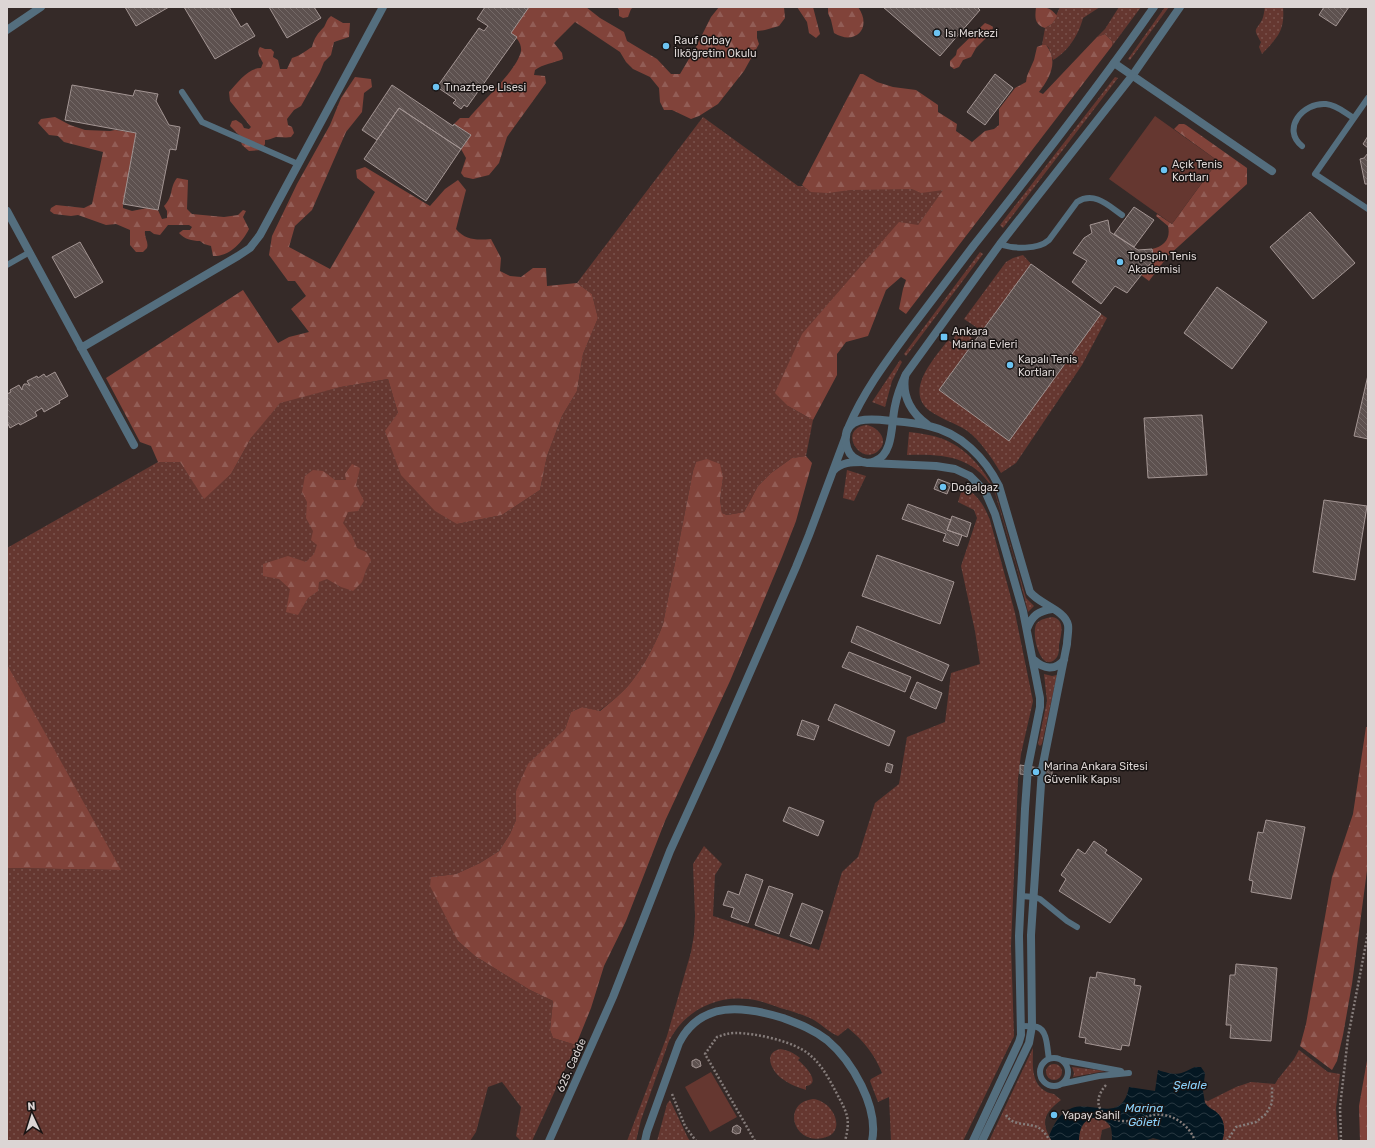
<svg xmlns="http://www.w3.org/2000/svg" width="1375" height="1148" font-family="Rubik,sans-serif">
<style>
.green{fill:url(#green-dots)}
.forest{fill:url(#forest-firs)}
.pitch{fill:#653730}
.water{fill:url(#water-waves)}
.building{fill:url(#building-back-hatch);stroke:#a39593}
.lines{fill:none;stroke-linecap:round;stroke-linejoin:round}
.path{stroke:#857c7a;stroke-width:2.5;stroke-dasharray:2 2;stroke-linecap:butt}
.service{stroke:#546e7e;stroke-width:6}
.minor{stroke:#546e7e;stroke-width:8}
.tertiary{stroke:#546e7e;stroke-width:8}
.poi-dot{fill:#6cc3f2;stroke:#191413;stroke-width:1.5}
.labels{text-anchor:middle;stroke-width:3;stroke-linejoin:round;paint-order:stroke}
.poi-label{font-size:11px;fill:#dcd5d4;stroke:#191413;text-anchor:start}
.street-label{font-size:11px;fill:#dcd5d4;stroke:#191413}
.water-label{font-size:12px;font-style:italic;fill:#8bd3fd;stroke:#191413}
</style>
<defs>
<pattern id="green-dots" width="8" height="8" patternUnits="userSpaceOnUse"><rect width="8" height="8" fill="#653730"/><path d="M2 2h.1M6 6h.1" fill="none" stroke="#7a534d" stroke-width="1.8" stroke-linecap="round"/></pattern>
<pattern id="forest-firs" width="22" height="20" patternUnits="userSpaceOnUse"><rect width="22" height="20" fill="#81433a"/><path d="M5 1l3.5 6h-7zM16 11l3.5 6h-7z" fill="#925d56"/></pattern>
<pattern id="water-waves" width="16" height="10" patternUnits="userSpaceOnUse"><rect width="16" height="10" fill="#041722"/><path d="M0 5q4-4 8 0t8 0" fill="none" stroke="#283841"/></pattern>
<pattern id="building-back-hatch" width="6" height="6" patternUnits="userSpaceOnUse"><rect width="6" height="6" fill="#5d514f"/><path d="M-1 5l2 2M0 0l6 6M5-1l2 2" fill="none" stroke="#746967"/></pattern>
</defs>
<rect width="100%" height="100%" fill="#352a28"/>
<!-- green -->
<path class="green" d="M1060,7H1100L1083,18C1079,34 1068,52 1053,60L1049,48L1046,45H1042L1045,28L1052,24Z
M1119,7H1141L1112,46V41L1105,34L1097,37L1105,29Z
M1165,7H1169L1130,60L1128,59Z
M1265,7H1283C1285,31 1278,37 1262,54L1259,47L1261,42C1253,28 1255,32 1262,20C1264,16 1264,11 1265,7Z
M1115,77L1118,78L1003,228L1000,225Z
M703,117L798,186L947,185L788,406L813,420L806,456L792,458L771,473L758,486L744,512L727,515L722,513L720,499L723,478L696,462L693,471L663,624C655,646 638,678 621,693C615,699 607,705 599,711L582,707L571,712L565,729L551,743L516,791V820L510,834L499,851L480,863L456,874L431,877L458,941L475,956L530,990L553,1001L550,1030L553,1038L576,1045L532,1141H521L516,1136L521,1107L502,1082L488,1087L476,1132L470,1141H7V868L120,870L7,664V548L158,462H180L204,498L231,474L251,438L280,402L341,387L388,379L398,413L457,524L502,515L540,490L547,456L562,416L577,391L583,354L598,318L592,294L577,283Z
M980,252L983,254L906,356L904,354Z
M1023,255L1031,264L982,331L964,319L1006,262L1013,258Z
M1101,314L1107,318L1082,365L1016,463L1001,473C991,457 981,441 966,430C955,423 941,419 930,411C903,391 935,358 948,340L951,342L960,330L975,340L939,390L1009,441Z
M900,360L902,362L892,381L885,407L872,402Z
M867,425C880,428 890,442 877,452C859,465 837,428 867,425Z
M909,432C920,433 932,435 943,439C966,448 984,469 995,491L1026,598L1034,606L1028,612L1018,572L995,493C976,456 944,454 907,455Z
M847,470L866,476L854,501L843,498Z
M963,486C978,496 983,503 990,520L1015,613L1033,701L1021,754L1018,779L1011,946L1014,1036L963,1141H891L889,1097L878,1102L870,1081L871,1079L882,1073C875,1055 863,1040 848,1028L838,1036C831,1034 820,1023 812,1019C802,1014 791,1011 780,1008C770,1004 759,1000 748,999C714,995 684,1012 669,1041L641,1120L636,1141H627L667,1036L691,952L694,935L695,916L693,864L704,846L722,864L715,875L713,916L819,950L842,872L858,857L875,803L899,784L907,737L945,722L951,673L980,664L975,631L961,566L977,518L974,510L958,502Z
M1052,617C1066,619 1061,635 1059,645C1059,649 1059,654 1057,657C1055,660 1052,662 1049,662C1038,663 1031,630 1037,623C1041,619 1047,618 1052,617Z
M1044,674L1052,676L1057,675L1042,744L1040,746L1038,744L1047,701Z
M1033,1048C1033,1062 1030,1082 1045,1091C1048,1093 1051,1093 1054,1094C1056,1096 1059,1098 1061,1100C1044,1113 1040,1122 1052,1141H989Z
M780,1049C788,1050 794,1053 800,1058L798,1060C805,1066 822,1083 806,1086V1090C797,1087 789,1084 781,1078C771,1070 763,1053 780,1049Z
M1299,1050L1328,1072L1340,1074L1336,1108L1338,1141H1222C1226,1131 1225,1118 1215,1111C1210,1108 1206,1106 1204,1100L1208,1101L1236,1087L1251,1082L1275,1084L1278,1079L1294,1059Z
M1046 1072a8 8 0 1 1 16 0a8 8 0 1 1-16 0Z
M1072,1067L1105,1071L1073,1077L1074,1073Z
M813,1099C834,1101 848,1133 823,1138C793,1145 781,1103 813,1099Z
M670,1100L688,1138L690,1141H657L667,1104Z
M1095,1117L1103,1119L1111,1127L1102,1130L1100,1141H1079C1079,1129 1083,1120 1095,1117Z"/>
<!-- forest -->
<path class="forest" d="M529,7H586L600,18L624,32L627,41L657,59L671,74H680L696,47L711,17L719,7H784L785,18L779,26L765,30L757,31V38L759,44L744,71L718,104L699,116L691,119L672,110H664L660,102L659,88L650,77L633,69L626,62L620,52L575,22L554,43L562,53L563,59C554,63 543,64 535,70L534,75L545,76L546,83L507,137L499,163L489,175L473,179L464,177L461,173L466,158L461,149L471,135L454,124L460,118H469C482,102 518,69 521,51C522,43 516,37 511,33Z
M617,7H634L631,9L628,17L623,18L619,16V10Z
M797,7H813L820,34L816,38L809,33L807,22Z
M828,7H858C873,28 855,46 834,33L831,20L828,13Z
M1036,7C1046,7 1050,7 1057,16L1052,24L1045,28C1034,24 1035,17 1036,7Z
M331,16L343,23H350L349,37L334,42L331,55L324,62L320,72L301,106L294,110L287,119L288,125L292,127L294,133L291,137C286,138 281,137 276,137C272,138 269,140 265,140V144L262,150L249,151L242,145L239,135L230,126L232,121L236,120L242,124L244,128L249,129L251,127L230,101L229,92C238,82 248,68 261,68L263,63C260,57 256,53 260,47L265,49H271L274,52L273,57L278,60L280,69H287L292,58C300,56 305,51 312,47C314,38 318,33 324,27C327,22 326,20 331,16Z
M985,23L990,25L993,27L992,32L976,48L971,57L963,60L959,67L954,69L950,66V61L956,55L957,50Z
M1105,34L1112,41V46L906,314L899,309L903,289L906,280L901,277L886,290L868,336L846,342L837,354V375L813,420L788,406L775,393L802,334L899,222L918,225L943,190L921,193L912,189L850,190L828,193L811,192L802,185L860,74H863L877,82L893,87L916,90L938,105V112L957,124L956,131L972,142L985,131L994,129L999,125V109L1015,88L1026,82L1027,76L1034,60L1037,47L1042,45H1046C1059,61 1050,78 1039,92L1043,94L1097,37Z
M355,77L371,79L372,87L364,93L362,112L346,132L312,210L295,226L289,247L330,269L375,192L357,178L356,170L365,167L430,206L445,189L458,180L466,190L456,229C466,241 478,240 491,239L501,258L500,271L510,276L521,277L533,268H546L547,286L577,283L592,294L598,318L583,354L577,391L562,416L547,456L540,490L502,515L457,524L435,511L401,475L385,431L398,413L388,379L341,387L280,403L251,438L231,474L204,499L180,462H158L151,446L140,442L106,378L243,290L278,343L289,337L309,332L291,309L306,296L295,281H288L269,255L272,236L297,184L330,125L341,98Z
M55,117L70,125L85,130L110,131L115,130L136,133L123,204V208L132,211L147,208L158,210L162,219L167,218V211L164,206C174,196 169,188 177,178L188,180L187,209L192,214L224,217L238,215L243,210L246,211L243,217L249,229C242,243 229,257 213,256L211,246L204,244L200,241C192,241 184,239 179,233L183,230H190L192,227L189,225H168L160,235L154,234L150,231H145C144,238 149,242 147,248L143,252H136L130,245V230L116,224L106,225L78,215L71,216L54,214L50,211L51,208L56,205L84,208L92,204L103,152L64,142L58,136L49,135L38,123L41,119Z
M1179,124H1184L1186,125L1247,168V184L1168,256L1149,281L1141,275L1149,265L1154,262L1152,249C1164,246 1171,239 1168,226L1156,216L1157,214L1172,224L1218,161L1174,129Z
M806,456L812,463L796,521L782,557L730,681L665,821L626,921L604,966L591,1008L576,1045L553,1038L550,1030L553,1001L530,990L475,956L458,941L430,886L431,877L456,874L480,863L499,851L510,834L516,820V791L528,764L565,729L571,712L582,707L600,711C607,705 615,699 621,693C638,678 655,646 663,624L693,471L696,462L707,459L720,464L723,478L720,499L722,513L727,515L744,512L758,486L771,473L792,458Z
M352,464L360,468L356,485L364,501L358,511L348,512L343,523L352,536L357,548L366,552L371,560L366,570L362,582L353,591L341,587L327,579L319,582L318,591L308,598L298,615L286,612L290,589L279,579L263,576V564L288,556L306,562L314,554L317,545L311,540L313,531L306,518L307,502L302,492L305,476L313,470L323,471L335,480H346L345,474Z
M7,664L121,870L7,868Z
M1366,727H1368V863L1352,984L1343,1035L1337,1061L1332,1070L1300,1046L1306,1024L1332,877L1353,814Z
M1368,1055V1141H1360L1359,1106Z"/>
<!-- pitch -->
<path class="pitch" d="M1155,116L1218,161L1172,224L1109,179Z
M711,1072L737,1117L710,1132L685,1087Z"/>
<!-- water -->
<path class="water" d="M1195,1067H1201L1205,1073L1203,1091L1205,1103C1208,1107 1211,1109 1215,1111C1225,1118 1226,1131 1222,1141H1164L1153,1138L1144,1141H1112C1112,1137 1112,1132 1111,1128C1108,1117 1092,1114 1084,1123C1080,1128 1079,1135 1079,1141H1052L1049,1136C1054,1124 1059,1113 1072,1108C1092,1101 1122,1124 1129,1087L1155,1091L1158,1070C1177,1076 1178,1075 1195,1067Z"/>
<!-- building -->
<path class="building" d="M125,7H169L136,26Z
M184,7H229L241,27L247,23L255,36L215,59Z
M269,7H314L321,18L287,38Z
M485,7H529L511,33L517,37L467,107L464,105L461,109L453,103L456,100L437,87L479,28L484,31L488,26L477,19Z
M883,7H977L980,10L940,56Z
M1324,7H1349L1336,26L1319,15Z
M995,74L1013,88L985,125L967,112Z
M72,85L133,96L135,90L158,94L156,101L169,125L180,127L176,150L170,149L158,210L123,204L136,133L65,120Z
M392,85L453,126L454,124L471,135L461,149L399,108L377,140L362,130Z
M399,108L461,149L426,201L364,159Z
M1368,136V148L1363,144Z
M1368,153V184H1365L1360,159L1364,158Z
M1134,207L1154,220L1134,247L1114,234Z
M1310,212L1355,263L1313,299L1270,247Z
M1108,220L1110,232L1138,250L1152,249L1154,262L1149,265L1127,293L1115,286L1101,304L1072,282L1087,261L1073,253L1084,238L1092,233L1090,225Z
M80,242L103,282L75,298L52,257Z
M1031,264L1101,314L1009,441L939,390Z
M1217,287L1267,322L1232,369L1184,333Z
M55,372L68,396L59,401L60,403L44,412L42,408L35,412L37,416L20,425L19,423L10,428L7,422V394L11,392L10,390L19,385L22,390V388L24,384H27L30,386L27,381L37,376L38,378L44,374L46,377Z
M1368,375V439L1354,436Z
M1202,415L1207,475L1148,478L1144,418Z
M938,479L951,484L947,494L934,489Z
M1324,500L1367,506L1355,580L1313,572Z
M908,504L951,520L947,530L962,535L958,546L943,541L946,534L902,519Z
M952,516L971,523L967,537L947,530Z
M877,555L954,582L940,624L862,596Z
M857,626L949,665L942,681L851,642Z
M849,652L911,677L905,692L842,667Z
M917,682L942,693L936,709L910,698Z
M835,704L895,731L889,746L828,720Z
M802,720L819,726L814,740L797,735Z
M887,763L893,765L891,773L885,771Z
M1020,765L1052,770V778L1020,774Z
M789,807L824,821L818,836L783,821Z
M1266,820L1305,827L1291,899L1251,892L1253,881L1249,880L1258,832L1263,833Z
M1094,841L1107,850L1105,853L1142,879L1110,923L1059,891L1066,879L1061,875L1078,849L1085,854Z
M746,874L763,880L748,923L731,917L734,908L723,905L728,891L739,895Z
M769,886L793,894L779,934L755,925Z
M802,903L823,911L811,944L790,936Z
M1236,964L1277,968L1271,1041L1230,1038L1231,1025H1226L1230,975H1235Z
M1097,972L1135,979L1134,985L1141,986L1129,1046L1122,1045L1121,1050L1085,1043L1086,1038L1079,1037L1090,977L1096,978Z
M696,1059L700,1061L701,1066L696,1068L692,1066V1061Z
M737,1125L741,1128L740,1133L736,1134L732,1132L733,1127Z"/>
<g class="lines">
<!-- path -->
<path class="path" d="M1106,1085C1090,1103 1101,1119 1123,1121C1134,1122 1143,1117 1153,1115C1171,1112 1189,1124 1195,1141
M672,1094L685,1126L696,1141
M1006,1115C1013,1127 1029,1122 1039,1128C1044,1131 1047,1136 1050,1141
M755,1141L705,1054L717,1037C723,1035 728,1033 735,1033C755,1033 794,1041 810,1055C822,1065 829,1079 836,1092C847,1113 851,1118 845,1141
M1227,1141L1236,1127L1256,1122L1266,1114L1272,1103V1086
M1341,1141L1340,1107L1348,1037L1368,933"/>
<!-- service -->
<path class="service" d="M182,92L202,122L298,164
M1368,98L1315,174L1368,209
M1302,146C1281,129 1303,102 1326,104C1337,105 1345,113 1354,118
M1000,244C1013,249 1038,250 1049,240L1077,202C1094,191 1108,205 1122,215
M7,265L30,252
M1021,896L1034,897L1040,899L1067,921L1077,927
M1021,1026C1026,1026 1032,1026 1037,1027C1048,1030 1047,1050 1049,1059
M1040 1072a14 14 0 1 1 28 0a14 14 0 1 1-28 0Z
M1062,1060L1121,1071
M1061,1084L1099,1076L1129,1073"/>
<!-- minor -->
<path class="minor" d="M7,30L41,7
M1114,63L1272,171
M7,211L134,445
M81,348L238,256L250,248L260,235L383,7
M905,377C902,397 912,414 928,425
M892,421C904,422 917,423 929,426C961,433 985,458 999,486L1030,592C1039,604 1065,610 1068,625C1069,631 1067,638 1067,644L1042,769L1031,935L1032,1026L1029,1043L982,1141
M869,463L936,466L955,469L970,476L985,491L995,514L1023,611L1040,698V707L1028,767L1025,809L1019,936L1021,1035L1019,1042L973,1141
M833,471C841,462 852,462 863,462
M1027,629C1032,615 1039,611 1052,609
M1034,660C1044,669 1055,671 1064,660
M549,1141L613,997L670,851L717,748L796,567L809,535L846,436
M645,1141L647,1132L679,1043C701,1000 744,1006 783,1018C799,1024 813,1029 827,1040C852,1061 879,1107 872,1141"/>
<!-- tertiary -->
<path class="tertiary" d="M892,421C874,419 842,414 846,443C847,451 851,457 858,460C863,463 869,464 875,461C894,454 891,423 895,406C897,395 901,385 906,374L1000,244L1132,76L1180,7
M849,426C864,391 886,362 908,332C930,303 952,274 974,245C1036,167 1097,89 1154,7"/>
</g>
<!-- markers -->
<g class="poi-dot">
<circle cx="937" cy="33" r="4"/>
<circle cx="666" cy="46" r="4"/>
<circle cx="436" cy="87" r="4"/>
<circle cx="1164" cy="170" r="4"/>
<circle cx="1120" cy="262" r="4"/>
<rect x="940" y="333" width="8" height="8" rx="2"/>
<circle cx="1010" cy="365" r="4"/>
<circle cx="943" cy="487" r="4"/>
<circle cx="1036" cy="772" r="4"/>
<circle cx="1054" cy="1115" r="4"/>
</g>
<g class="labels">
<!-- poi labels -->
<g class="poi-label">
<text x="945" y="37">Isı Merkezi</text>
<text x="674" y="44">Rauf Orbay<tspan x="674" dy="13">İlköğretim Okulu</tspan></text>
<text x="444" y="91">Tınaztepe Lisesi</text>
<text x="1172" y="168">Açık Tenis<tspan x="1172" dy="13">Kortları</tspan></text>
<text x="1128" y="260">Topspin Tenis<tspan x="1128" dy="13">Akademisi</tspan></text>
<text x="952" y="335">Ankara<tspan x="952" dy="13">Marina Evleri</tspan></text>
<text x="1018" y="363">Kapalı Tenis<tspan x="1018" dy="13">Kortları</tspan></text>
<text x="951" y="491">Doğalgaz</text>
<text x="1044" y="770">Marina Ankara Sitesi<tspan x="1044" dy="13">Güvenlik Kapısı</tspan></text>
<text x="1062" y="1119">Yapay Sahil</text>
</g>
<!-- street labels -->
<g class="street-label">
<text transform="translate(571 1065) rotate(-66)" y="4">625. Cadde</text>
</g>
<!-- water labels -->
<g class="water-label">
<text x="1190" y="1089">Şelale</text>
<text x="1144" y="1112">Marina<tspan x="1144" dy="14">Göleti</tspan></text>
</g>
</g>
<!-- border -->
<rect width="1375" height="1148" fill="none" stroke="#dcd5d4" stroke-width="16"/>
<!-- north arrow -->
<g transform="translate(32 1116) rotate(356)" stroke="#191413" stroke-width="3" paint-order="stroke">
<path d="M0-3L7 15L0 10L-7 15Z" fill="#dcd5d4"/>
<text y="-6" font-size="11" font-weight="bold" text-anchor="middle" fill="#dcd5d4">N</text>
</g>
</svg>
